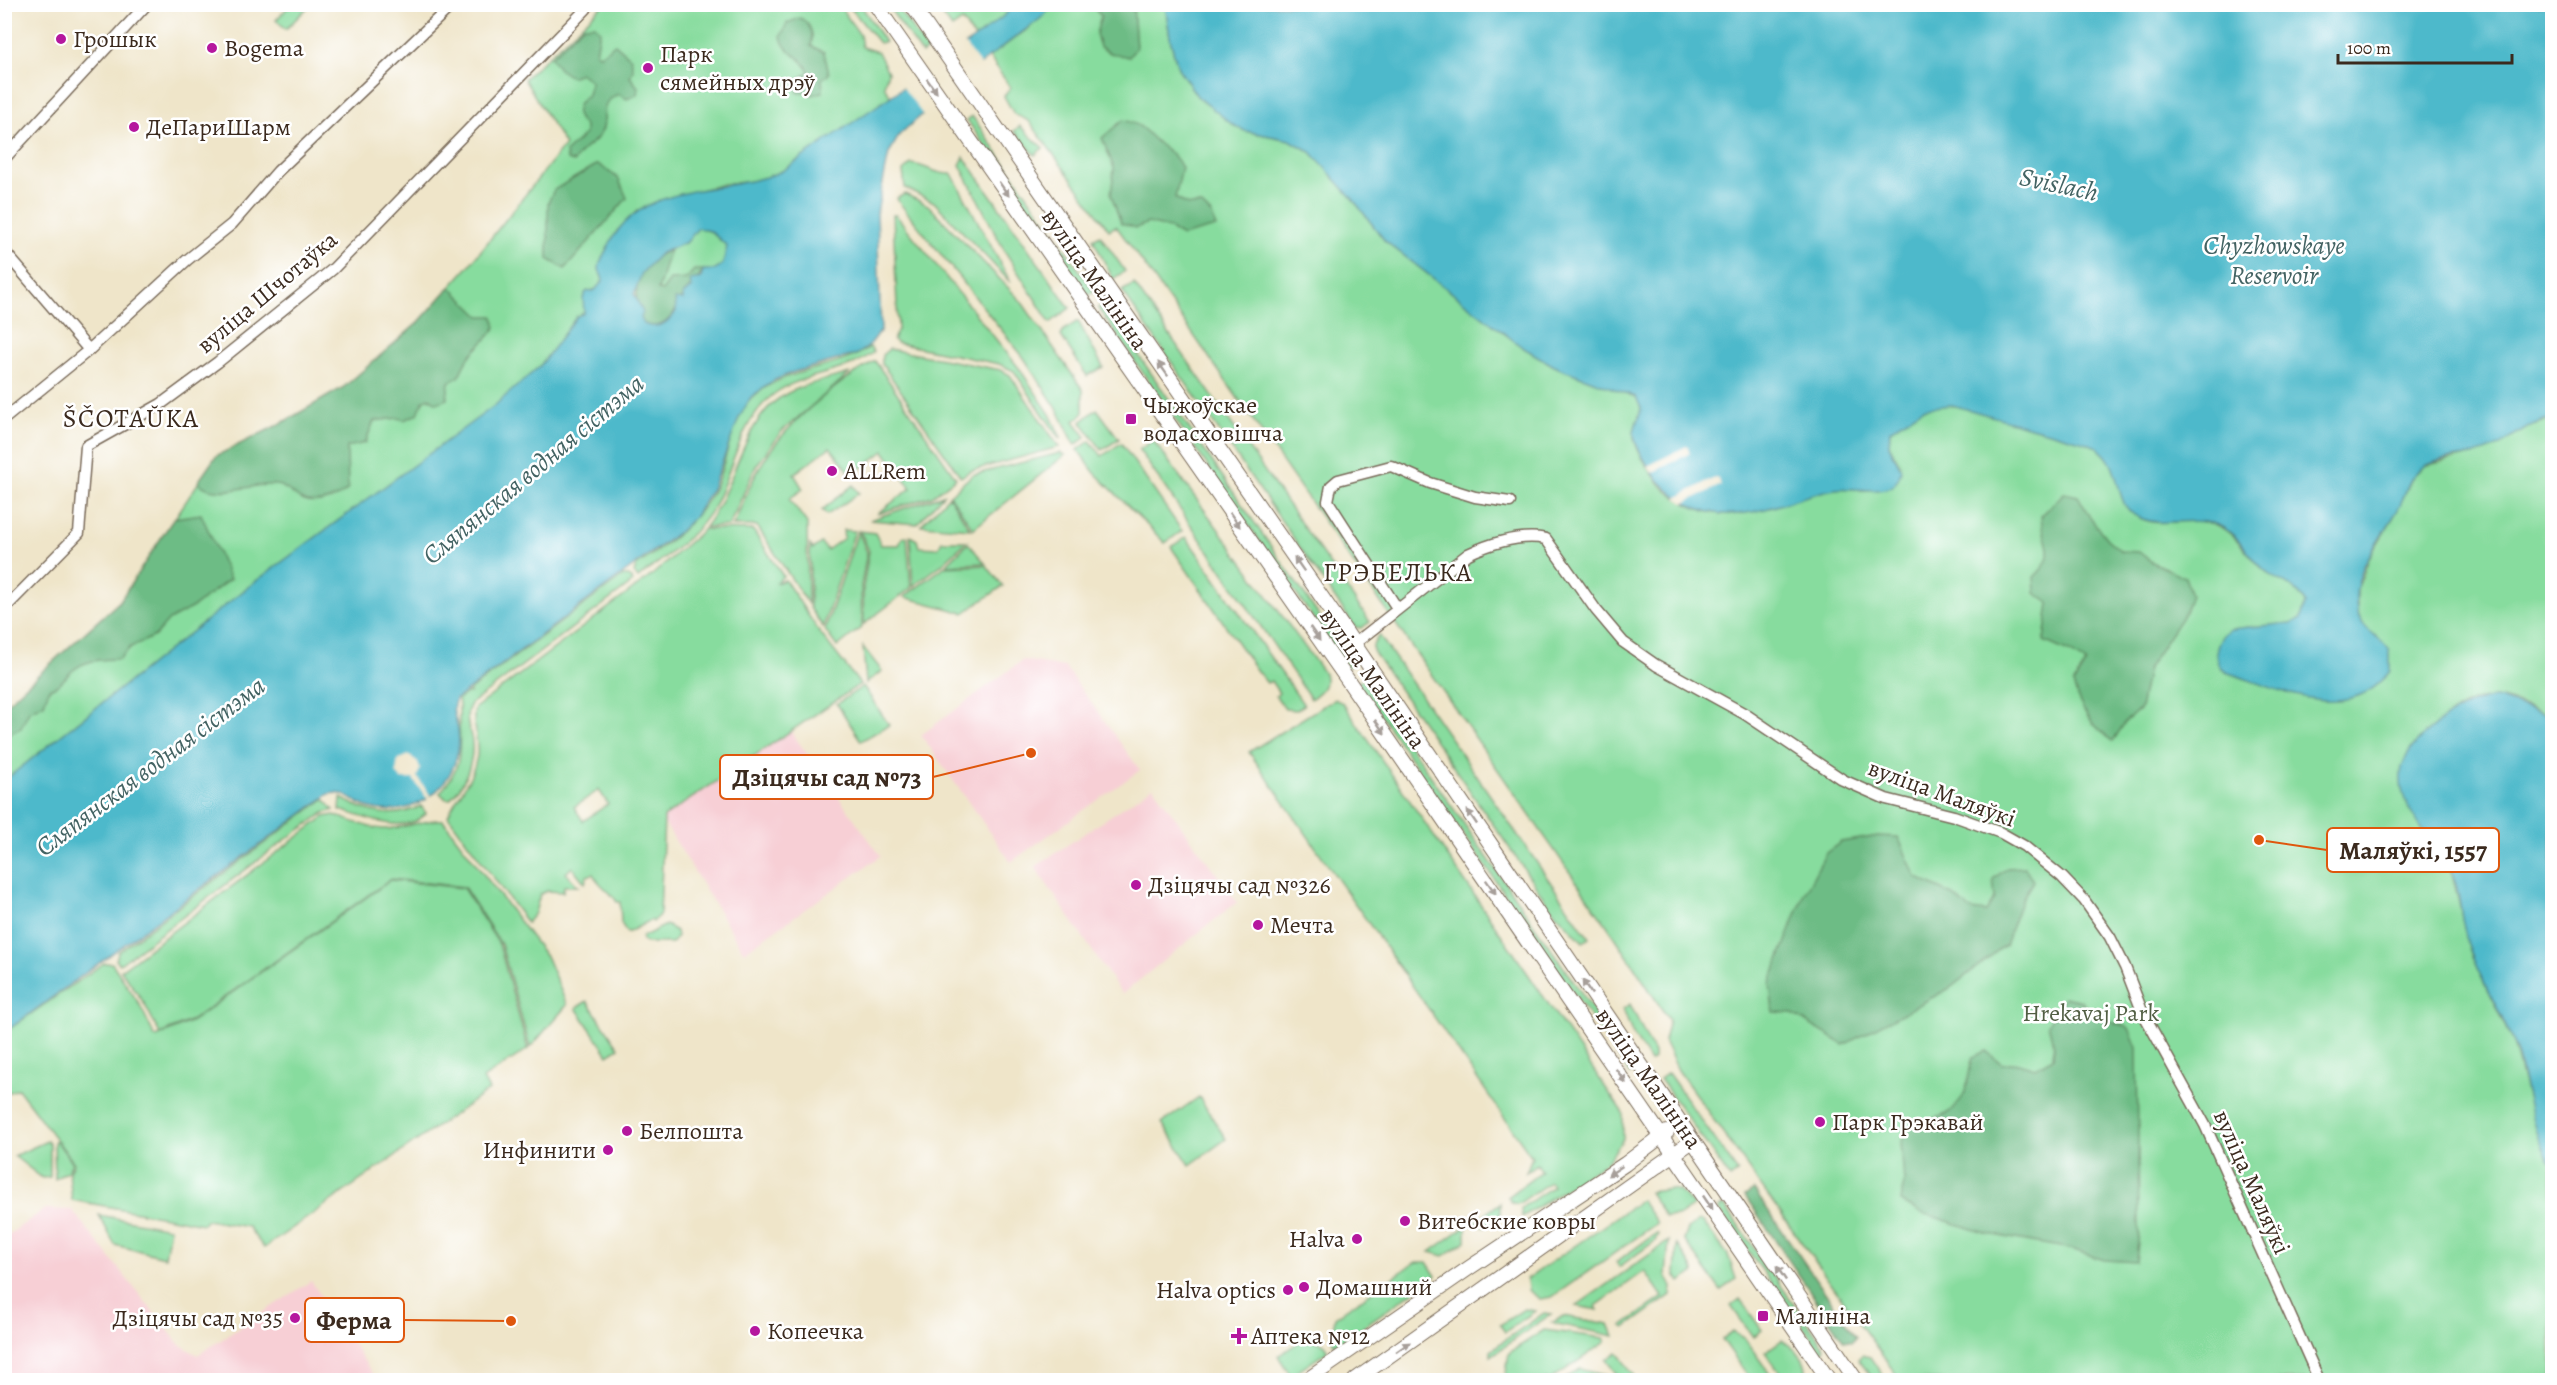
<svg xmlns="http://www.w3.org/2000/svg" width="2557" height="1385" font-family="Alegreya,serif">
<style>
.built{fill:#f7cfd5}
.green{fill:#87dc9e;stroke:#61835e;stroke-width:1.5;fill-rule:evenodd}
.forest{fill:#6dbc85;stroke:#547352;stroke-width:1.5}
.water{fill:#4eb9cb;stroke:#447274;stroke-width:1.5;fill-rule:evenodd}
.pier{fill:#efe5c9}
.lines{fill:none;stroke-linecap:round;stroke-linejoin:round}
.minor-casing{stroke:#7a6b5a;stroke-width:13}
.major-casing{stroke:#7a6b5a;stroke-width:16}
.minor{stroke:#fff;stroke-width:10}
.major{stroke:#fff;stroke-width:14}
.oneway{fill:#a79f9a}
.poi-dot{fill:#b5179e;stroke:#fff;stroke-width:2}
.labels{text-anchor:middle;stroke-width:5;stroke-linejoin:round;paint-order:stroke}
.poi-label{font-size:24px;fill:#3b2a1e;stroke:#fff;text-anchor:start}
.street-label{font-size:24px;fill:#3b2a1e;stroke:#fff}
.park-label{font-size:24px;fill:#525f44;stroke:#fff}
.water-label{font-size:26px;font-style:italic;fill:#436363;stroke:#fff}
.neighbourhood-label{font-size:26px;letter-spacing:1.5px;fill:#3b2a1e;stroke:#fff}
.leader{fill:none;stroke:#df570d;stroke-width:2}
.callout-dot{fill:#df570d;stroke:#fff;stroke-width:2}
.callout{fill:#fff;stroke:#df570d;stroke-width:2}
.callout-label{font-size:26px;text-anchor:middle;font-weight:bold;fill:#3b2a1e}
</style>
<rect width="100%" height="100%" fill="#fff"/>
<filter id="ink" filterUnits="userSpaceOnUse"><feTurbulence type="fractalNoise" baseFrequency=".0167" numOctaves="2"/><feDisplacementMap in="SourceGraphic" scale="12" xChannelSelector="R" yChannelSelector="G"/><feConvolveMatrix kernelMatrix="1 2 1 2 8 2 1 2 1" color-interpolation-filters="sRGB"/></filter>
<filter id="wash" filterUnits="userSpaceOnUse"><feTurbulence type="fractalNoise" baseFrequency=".008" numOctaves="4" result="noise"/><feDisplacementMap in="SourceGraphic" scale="24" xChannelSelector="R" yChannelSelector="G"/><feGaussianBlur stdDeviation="1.35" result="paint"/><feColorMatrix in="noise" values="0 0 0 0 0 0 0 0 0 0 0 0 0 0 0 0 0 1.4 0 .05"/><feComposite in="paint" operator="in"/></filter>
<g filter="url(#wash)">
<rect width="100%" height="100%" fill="#efe5c9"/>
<!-- built -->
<path class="built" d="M1023,660L1065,667L1140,770L1011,862L921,735Z
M766,697L881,856L744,952L662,819Z
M1153,787L1237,902L1122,994L1035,867Z
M45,1209L72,1210L179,1344L198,1355L311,1281L377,1380H5V1237Z"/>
<!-- green -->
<path class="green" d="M290,5H310L286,29L276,20Z
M603,5H839L860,35L862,47L878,52L888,72L884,86L891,97L782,171L756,181L724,184L664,199L637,211L617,231L602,260L599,268L603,281L595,290L588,291L584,313L577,316L540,366L495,406L252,584L5,780V705L120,601L216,456L282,423L344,387L419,322L468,267L565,145L524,79Z
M848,5H861L885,42L879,43Z
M887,5H896L927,50L922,54Z
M943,5H1014L1005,15L975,38L962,21L952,28L941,13Z
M1054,5H1165L1171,43L1178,68L1197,96L1233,125L1245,131L1290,140L1311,152L1352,198L1385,241L1522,347L1556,367L1636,397L1641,408C1640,417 1634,426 1634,434C1633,448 1657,483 1668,492C1745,551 1799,472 1866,491L1900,464L1889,445L1890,430C1902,415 1923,406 1942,405C1961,403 2090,439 2103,451C2124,468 2114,501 2139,517C2156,529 2186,517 2206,522C2235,528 2244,552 2264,570C2278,582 2299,585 2305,604L2301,619C2274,635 2228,613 2217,649L2226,672C2280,689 2338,720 2386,676L2370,632L2360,619L2357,610V590L2370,556L2396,513L2413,476L2425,466L2487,451L2520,430L2552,418V716C2535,711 2518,701 2499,699C2462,694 2429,731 2407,756L2422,829L2452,873L2471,955L2513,1043L2538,1138L2552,1163V1380H1900L1678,1070L1664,1041L1669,1020L1615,937L1148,270L1116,226L1109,230L1029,121L1014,114L1004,96L1011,88L989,57L1029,28Z
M972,116L1094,291L1088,295L967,120Z
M1020,126L1043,148L1035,155L1014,131Z
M964,157L1070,308L1050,323L1004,250L960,165Z
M911,164C927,165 934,175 952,174L1011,283L934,202L905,188L903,171Z
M905,194L928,205L1021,301L1083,390V414L1074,421L1086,437L1075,445L1058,410L1024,358L898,201L897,198Z
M893,215H896L1019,368L1050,414L1061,438L1060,439L1014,371L999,364L897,343L893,340L898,329Z
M697,228L710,231L727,246L723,264L714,270H703C699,282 684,289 683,300L636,285L661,253L687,242Z
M1100,235L1125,271L1113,279L1093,239Z
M1134,284L1370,622L1361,628L1355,627L1122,291Z
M1103,304L1351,662L1350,666L1347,667L1098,308Z
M1078,321L1103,367L1087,376L1061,336L1064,330Z
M870,347L874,352C843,377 795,372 767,400C738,428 732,472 714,506C697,536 664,558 638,578L634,573L636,566C666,545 696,523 714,489C728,461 730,419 753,397C786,366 835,372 870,347Z
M889,349L1001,370L1010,375L1059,447L970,471L961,477L882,364V355Z
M875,361L956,478L932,496L877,514L911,488L884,451L852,475L830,447L794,474L803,489L789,499L807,523L808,604L757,526H733C742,506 749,485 760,467C782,427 835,383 875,361Z
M850,373L781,432L756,466L729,526L705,527C735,489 742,422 781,397C801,384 827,380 850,373Z
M1097,409L1119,439L1102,450L1081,422Z
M1153,440L1324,673C1328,687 1321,691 1311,699L1139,450Z
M1090,441L1102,456L1121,443L1182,531L1165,543L1094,472L1078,450Z
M1060,453L1065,455L973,529L950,495L972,475Z
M853,485L859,493L827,515L822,510Z
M943,495L917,524L870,520Z
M949,496L970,529L921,525L946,499Z
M704,529L753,530L783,576L776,583L785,580L820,633L860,684L664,817L660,914L653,922L651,920L627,933L621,923L620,902H617C610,890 599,886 593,874L587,876L585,883L572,867L566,873L578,886H564L563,892L547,891L540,894L535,913L527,923L448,816C457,795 473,780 477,756C479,740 471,723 475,708L652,575ZM599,790L608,804L583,821L574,807Z
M843,530L855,531L823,627L810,608V545L813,549L821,543L827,550L844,538Z
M858,531L867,552L861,586L862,627L837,647L825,630Z
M860,531L875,533L881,545H899L902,538L907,536L911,588L864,624L863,587L869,551Z
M910,536L917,540L919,547L938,548L942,541H967L941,565L913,586Z
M1186,537L1304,705L1297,710L1285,709L1276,696L1279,693L1271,681L1267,683L1257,671L1171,547Z
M968,543L985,563L946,565Z
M986,565L1003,586L964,613L904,597L944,567Z
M623,576H629L633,582L471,704C463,717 470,728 472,742C474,762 464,786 450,799H446L440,793C463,765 460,754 459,721C459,712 460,706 458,699L468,692L470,693V690Z
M1379,635L1589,938L1583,942L1551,908L1373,651V645Z
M863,647L882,671L866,683Z
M1360,680H1364L1635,1070L1630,1074L1358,683Z
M863,686L889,725L861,741L837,704Z
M1334,699L1343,703L1623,1113V1139L1608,1161L1522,1217L1521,1208L1553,1186L1550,1182L1518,1204L1512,1203L1508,1197L1542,1171L1537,1164L1526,1172L1532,1157L1249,752Z
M341,798C367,813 393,820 421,806L426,813C406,837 362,816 340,810Z
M324,799L334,810L324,813L285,840L120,964L116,960L118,952Z
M334,815C350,820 366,828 383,829C399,830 433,817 443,820L547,958L567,1005L530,1048L501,944L464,887L391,879L192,1020L160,1034L144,1003L121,970L324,817Z
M391,880L463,888L499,944L528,1049L483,1079L489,1090L264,1248L248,1227L207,1220L203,1224L72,1200L69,1173L74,1163L18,1089L5,1094V1032L104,963H112L140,1005L155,1037L159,1036L192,1021Z
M666,925L676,931L677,937L672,943H646L642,941V937Z
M587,1001L619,1048L608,1055L576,1008Z
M1630,1004L1654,1053V1059L1650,1062L1632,1033L1623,1009Z
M1668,1073L1738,1172L1730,1178L1660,1079Z
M1199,1097L1226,1139L1190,1165L1162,1123Z
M56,1140L72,1163L68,1171L55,1179L54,1142Z
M47,1141L50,1145V1177L42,1178L14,1156Z
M1671,1189L1679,1191L1694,1206L1679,1216L1665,1217L1649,1192Z
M1641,1200L1657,1223L1552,1297L1540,1299L1528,1290L1527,1279Z
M1500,1203V1218L1486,1227L1473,1223Z
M1724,1205L1825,1348L1822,1353L1718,1209Z
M99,1215L170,1228L165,1257L115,1245Z
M1699,1221L1703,1222L1728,1255L1736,1279L1721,1291L1684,1240L1688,1229Z
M1466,1226V1241L1444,1256L1430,1252Z
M1655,1234H1658L1655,1241L1619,1267L1616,1262Z
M1669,1241L1666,1275L1672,1287L1671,1295L1625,1328L1622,1326L1663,1297L1645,1271L1596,1306L1598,1310L1576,1306Z
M1677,1244L1695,1272L1680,1282L1675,1274Z
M1416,1262H1427L1436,1276L1335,1346L1332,1339L1335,1317Z
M1740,1299L1762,1330L1753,1337L1731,1306Z
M1524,1309L1535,1311L1505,1332L1500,1325Z
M1544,1313L1551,1314L1491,1356V1350Z
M1563,1316L1609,1324L1614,1336L1552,1323Z
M1544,1330L1604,1338L1606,1342L1550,1380H1505L1509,1353Z
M1733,1332L1745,1339L1774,1380H1751L1722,1339Z
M1305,1338L1323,1343L1328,1351L1291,1376L1278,1356Z
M1782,1340C1794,1349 1807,1356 1806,1373L1795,1380H1785L1765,1352Z
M1617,1352L1636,1379L1634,1380H1621L1606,1360Z
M1862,1355L1870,1357L1886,1380H1874L1858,1359Z
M1580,1369L1607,1376L1610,1380H1564Z"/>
<!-- forest -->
<path class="forest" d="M1091,5H1133L1136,48L1129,57L1110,53L1100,47L1096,34L1101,16Z
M800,18C811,23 814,35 811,46L824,52L829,74L822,79L823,92L812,95L808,91L798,93L794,82L809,72C803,55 784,55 781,36L787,23Z
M595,25L600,31L596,53L600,55L615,44L631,58L633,70L630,77L638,87L637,95L627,99L618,94C594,107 611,118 600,134C593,146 583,146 574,162L567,160L566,152L585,134V126C573,115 574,104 588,95L591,81L580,73L571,77L559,69L551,57L583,26Z
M1123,120C1144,125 1144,131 1159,144C1169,152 1176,155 1182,168L1175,198L1188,205H1202L1212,215L1216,227L1182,236L1168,228L1148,223L1136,228L1121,223L1111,195L1114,168L1102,138Z
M598,164L618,178L627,198L565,269L548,259V203L554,190Z
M670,250C664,264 663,277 658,290L662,291L670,280L686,279L694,270H703C699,282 688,287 683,296C676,310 666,334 643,324C630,293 635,263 670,250Z
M450,287L480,316H493L496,327C481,348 468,351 459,377L449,382L447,399L437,403L429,398L423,401L418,414L404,420L398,418L374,421L365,443L347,447L348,489C340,498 317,506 304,501C294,497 287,486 276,485C254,482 215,501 198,482L216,456L282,423L344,387L419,322Z
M2064,493L2078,496L2091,519L2107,539L2121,551L2139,552L2152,562L2185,577L2191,595L2185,612L2148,668L2140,709L2126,721L2113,741C2092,726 2080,709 2073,684L2086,663L2071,653L2044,641L2049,603L2035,593L2034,577C2060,553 2043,545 2041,516Z
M201,514L230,579L193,607L169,620L155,636L131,647L119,659C101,660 86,659 72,671C63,679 61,685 49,689L44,704L29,711L21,728L5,736V705L120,601L174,518Z
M1878,836L1898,837L1916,877L1952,895L1971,910L1986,912L1995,898L1993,879L2007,868L2025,867L2033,881L2022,899L2005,945L1950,988L1844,1045L1791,1013L1773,1012L1770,984L1803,896L1826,853L1841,842Z
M2064,997L2082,1001L2090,1013L2129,1028L2137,1048L2139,1232L2136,1262L2104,1260L2071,1249L1988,1234L1922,1213L1901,1202L1904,1182L1901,1143L1908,1128C1934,1117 1955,1119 1966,1089C1969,1079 1969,1068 1973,1057L1986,1051L2002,1064L2015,1062L2035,1068L2053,1058L2054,1046L2048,1024Z
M1754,1190L1856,1337L1853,1342L1844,1341L1745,1196Z"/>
<!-- water -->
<path class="water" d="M1014,5H1054L1040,19L989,57L900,134L889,153L877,212L881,330L869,346L858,354L794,372L775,380L751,397L739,418L712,489L695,516L679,532L456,699C450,710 456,717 458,729C461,749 455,770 442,785C424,807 394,816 367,807C354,803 345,790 329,794L5,1032V780L252,584L494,406L540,366L577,316L584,313L583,298L586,292L595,290L603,281C603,276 599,273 599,268C599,260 607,250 610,243C643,179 726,196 782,171L975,38L1005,15ZM698,228L710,231L727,246L723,264L714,270H703L701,278L690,280L691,288L683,294V300L675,299L676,311C669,323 657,330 644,324L641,318L643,312L634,294L642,273L661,253L687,242Z
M1165,5H2552V418C2527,423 2511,442 2488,451C2467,459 2437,455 2418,471C2407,480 2406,494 2400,506C2383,537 2350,572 2357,610C2361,631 2380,635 2390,651V671C2351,727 2276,688 2226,672C2210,663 2215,638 2230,629L2291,623L2301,619L2305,604C2300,587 2281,583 2267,572C2250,559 2242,538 2222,527C2195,514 2166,529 2140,518C2108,505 2129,460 2088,443L1952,405L1924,408L1890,430L1889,445L1901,469C1897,503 1856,485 1835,489C1805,494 1777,509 1746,513C1702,520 1665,497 1644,459C1640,452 1634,443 1634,434C1634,426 1640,417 1641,408L1636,397L1556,367L1522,347L1385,241L1352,198L1311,152L1290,140L1245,131L1233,125L1197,96L1178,68L1171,43Z
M2496,698L2552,716V1163C2532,1143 2526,1081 2516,1051C2505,1018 2485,989 2472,956C2462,933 2462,909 2456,885C2447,844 2397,819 2401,773C2404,739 2465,699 2496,698Z"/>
<!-- pier -->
<path class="pier" d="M963,42L982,67L925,118L902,86Z
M1687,446L1690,453L1652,473L1648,466Z
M1717,477L1721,485L1684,503L1676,498Z
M409,755L418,762L420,769L417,777L433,799L429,801L413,779H401L396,772L398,760Z"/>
</g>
<g filter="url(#ink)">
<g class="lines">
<!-- minor casing -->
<g class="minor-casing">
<path id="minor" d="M4,159L147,4
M4,251L89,350
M4,419L89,350L187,260L232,224L278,171L453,4
M1397,608L1328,501L1331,486L1338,480L1391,466L1430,483L1475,497L1510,502
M4,609L79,533L86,446L161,404L218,362L333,269L586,9L584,4
M1354,644L1468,554C1492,543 1520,534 1546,539L1596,610L1623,642L1656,665L1745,714L1843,780L1886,799L1954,816L2001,833L2024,846L2062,877L2084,900L2110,937L2125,967L2142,1011L2205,1125L2319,1380"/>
</g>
<!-- major casing -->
<g class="major-casing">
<path id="major" d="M875,4L1347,679L1829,1380
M911,4L1348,635L1856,1380
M1307,1380L1469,1268L1625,1164L1667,1132
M1355,1380L1691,1142"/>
</g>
<!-- minor -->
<use href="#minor" class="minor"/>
<!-- major -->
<use href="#major" class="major"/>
</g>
<!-- one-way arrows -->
<defs><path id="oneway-solid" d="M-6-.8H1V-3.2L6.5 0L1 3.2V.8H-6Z" transform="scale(1.5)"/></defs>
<g class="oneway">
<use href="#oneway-solid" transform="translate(932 86) rotate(54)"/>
<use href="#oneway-solid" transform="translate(1004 189) rotate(55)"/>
<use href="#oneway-solid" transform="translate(1163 369) rotate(-125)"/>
<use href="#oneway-solid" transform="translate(1235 520) rotate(55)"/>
<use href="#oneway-solid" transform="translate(1299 564) rotate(-125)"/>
<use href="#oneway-solid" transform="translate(1315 634) rotate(55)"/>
<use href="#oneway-solid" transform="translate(1380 727) rotate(55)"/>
<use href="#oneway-solid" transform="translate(1472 817) rotate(-124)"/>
<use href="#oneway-solid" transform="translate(1491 887) rotate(55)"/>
<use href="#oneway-solid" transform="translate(1587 987) rotate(-124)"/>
<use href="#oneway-solid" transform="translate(1621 1076) rotate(54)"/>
<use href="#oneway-solid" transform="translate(1615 1171) rotate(146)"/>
<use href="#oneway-solid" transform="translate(1708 1203) rotate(56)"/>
<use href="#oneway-solid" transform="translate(1781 1273) rotate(-124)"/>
<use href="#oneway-solid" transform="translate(1403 1347) rotate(-35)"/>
</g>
</g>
<!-- markers -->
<g class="poi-dot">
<circle cx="61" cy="39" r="6"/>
<circle cx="212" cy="48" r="6"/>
<circle cx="648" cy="68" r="6"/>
<circle cx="134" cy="127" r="6"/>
<rect x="1125" y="413" width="12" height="12" rx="3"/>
<circle cx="832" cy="471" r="6"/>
<circle cx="1136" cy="885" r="6"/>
<circle cx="1258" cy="925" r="6"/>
<circle cx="1820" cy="1122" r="6"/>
<circle cx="627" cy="1131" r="6"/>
<circle cx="608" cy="1150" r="6"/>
<circle cx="1405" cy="1221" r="6"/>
<circle cx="1357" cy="1239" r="6"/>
<circle cx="1304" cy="1287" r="6"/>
<circle cx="1288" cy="1290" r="6"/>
<rect x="1757" y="1310" width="12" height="12" rx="3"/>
<circle cx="295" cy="1318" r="6"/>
<circle cx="755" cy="1331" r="6"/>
<path d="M1236 1327h6v6h6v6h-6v6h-6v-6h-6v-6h6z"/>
</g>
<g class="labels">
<!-- poi labels -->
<g class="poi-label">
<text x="73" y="47">Грошык</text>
<text x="224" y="56">Bogema</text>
<text x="660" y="62">Парк<tspan x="660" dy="28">сямейных дрэў</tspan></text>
<text x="146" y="135">ДеПариШарм</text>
<text x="1143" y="413">Чыжоўскае<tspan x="1143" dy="28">водасховішча</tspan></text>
<text x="844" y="479">ALLRem</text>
<text x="1148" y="893">Дзіцячы сад №326</text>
<text x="1270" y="933">Мечта</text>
<text x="1832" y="1130">Парк Грэкавай</text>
<text x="639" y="1139">Белпошта</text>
<text x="596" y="1158" text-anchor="end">Инфинити</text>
<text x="1417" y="1229">Витебские ковры</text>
<text x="1345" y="1247" text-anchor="end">Halva</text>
<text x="1316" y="1295">Домашний</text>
<text x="1276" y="1298" text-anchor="end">Halva optics</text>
<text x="1775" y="1324">Малініна</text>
<text x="283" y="1326" text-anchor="end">Дзіцячы сад №35</text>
<text x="767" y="1339">Копеечка</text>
<text x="1251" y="1344">Аптека №12</text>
</g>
<!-- street labels -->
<g class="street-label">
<text transform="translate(1095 279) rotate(55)" y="8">вуліца Малініна</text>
<text transform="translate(267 292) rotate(-40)" y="8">вуліца Шчотаўка</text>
<text transform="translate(1373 678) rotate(55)" y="8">вуліца Малініна</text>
<text transform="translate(1942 793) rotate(20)" y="8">вуліца Маляўкі</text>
<text transform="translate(1649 1078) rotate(55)" y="8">вуліца Малініна</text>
<text transform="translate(2252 1182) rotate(66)" y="8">вуліца Маляўкі</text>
</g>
<!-- park labels -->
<g class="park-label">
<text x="2091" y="1021">Hrekavaj Park</text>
</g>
<!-- water labels -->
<g class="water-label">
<text transform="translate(2059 184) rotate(12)" y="9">Svislach</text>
<text x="2274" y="254">Chyzhowskaye<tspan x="2274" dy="30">Reservoir</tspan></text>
<text transform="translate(533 469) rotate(-40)" y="9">Сляпянская водная сістэма</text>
<text transform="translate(150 766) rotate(-37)" y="9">Сляпянская водная сістэма</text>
</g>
<!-- neighbourhood labels -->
<g class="neighbourhood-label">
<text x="131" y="427">ŠČOTAŬKA</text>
<text x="1398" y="581">ГРЭБЕЛЬКА</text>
</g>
</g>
<!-- callouts -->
<path class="leader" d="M1031 753L933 777M2259 840L2327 850M511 1321L404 1320"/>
<g class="callout-dot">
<circle cx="1031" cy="753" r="6"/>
<circle cx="2259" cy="840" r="6"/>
<circle cx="511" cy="1321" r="6"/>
</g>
<g class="callout">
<rect x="720" y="755" width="213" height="44" rx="6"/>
<rect x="2327" y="828" width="172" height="44" rx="6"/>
<rect x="305" y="1298" width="99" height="44" rx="6"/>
</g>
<g class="callout-label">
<text x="827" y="786">Дзіцячы сад №73</text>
<text x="2413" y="859">Маляўкі, 1557</text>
<text x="354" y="1329">Ферма</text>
</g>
<!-- margin -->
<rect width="2557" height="1385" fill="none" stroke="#fff" stroke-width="24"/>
<!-- scale -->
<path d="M2338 54v9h174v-9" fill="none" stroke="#3b2a1e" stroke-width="3"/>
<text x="2347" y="54" font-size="18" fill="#3b2a1e" stroke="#ffffff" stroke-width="4.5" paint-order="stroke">100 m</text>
</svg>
